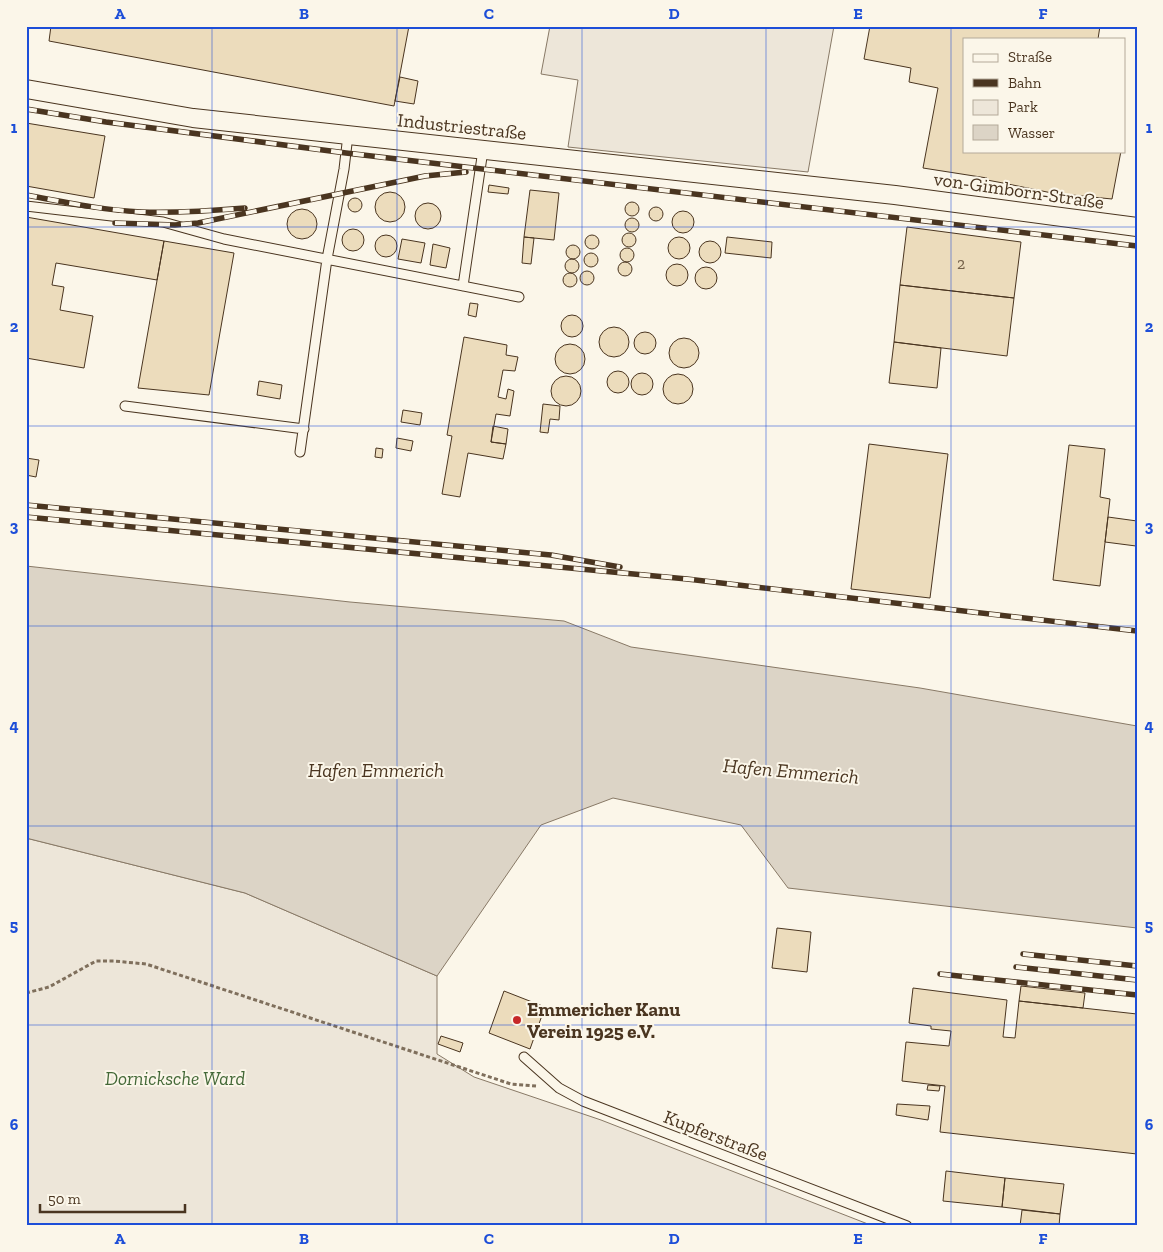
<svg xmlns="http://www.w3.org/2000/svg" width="1163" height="1252" font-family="'Zilla Slab',serif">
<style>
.green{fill:#ede6d9;stroke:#887966}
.water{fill:#dcd4c6;stroke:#887966}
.building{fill:#ecdcbc;stroke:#4a3520}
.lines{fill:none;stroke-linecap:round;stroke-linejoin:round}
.lane-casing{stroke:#4a3520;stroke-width:11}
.street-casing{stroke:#4a3520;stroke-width:20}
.path{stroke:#7f6f5c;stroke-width:3;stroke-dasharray:4 2.5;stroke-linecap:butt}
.lane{stroke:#fbf6e9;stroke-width:9}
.street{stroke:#fbf6e9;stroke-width:18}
.rail-casing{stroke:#4a3520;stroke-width:5.5}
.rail{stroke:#fbf6e9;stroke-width:4;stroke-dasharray:11;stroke-linecap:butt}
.grid{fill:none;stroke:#1d4ed8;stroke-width:1;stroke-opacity:0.55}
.poi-dot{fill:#c62828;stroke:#fbf6e9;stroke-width:2}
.labels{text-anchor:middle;stroke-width:4;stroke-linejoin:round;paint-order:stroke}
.number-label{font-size:16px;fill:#725f47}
.street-label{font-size:19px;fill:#4a3520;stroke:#fbf6e9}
.poi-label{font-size:19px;font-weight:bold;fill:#4a3520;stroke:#fbf6e9;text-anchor:start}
.park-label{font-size:19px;font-style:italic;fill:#436837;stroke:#fbf6e9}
.water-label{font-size:20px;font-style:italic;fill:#4a3520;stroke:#fbf6e9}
.neatline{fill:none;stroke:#1d4ed8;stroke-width:2}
.grid-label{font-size:16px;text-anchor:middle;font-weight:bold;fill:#1d4ed8}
</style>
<rect width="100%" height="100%" fill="#fbf6e9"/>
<!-- green -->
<path class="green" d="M550,26H834L808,172L568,147L578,80L541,74Z
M26,838L245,893L437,976V1054L474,1077L601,1120L873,1226H26Z"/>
<!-- water -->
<path class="water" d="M26,566L350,602L564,621L631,647L920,688L1137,726V928L788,888L741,825L613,798L541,825L437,976L245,893L26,838Z"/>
<!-- building -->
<path class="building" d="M51,26H409L394,106L49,41Z
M870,26H1100L1098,39H964V151H1121L1112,199L1052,193L1003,183L987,180V178L923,168L938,88L909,82L911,68L864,59Z
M400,77L418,81L414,104L395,101Z
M26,123L105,136L94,198L26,186Z
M489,185L509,188L508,194L488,192Z
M530,190L559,193L554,240L524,237Z
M375 207a15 15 0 1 1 30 0a15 15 0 1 1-30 0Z
M348 205a7 7 0 1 1 14 0a7 7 0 1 1-14 0Z
M625 209a7 7 0 1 1 14 0a7 7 0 1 1-14 0Z
M415 216a13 13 0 1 1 26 0a13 13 0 1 1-26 0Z
M649 214a7 7 0 1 1 14 0a7 7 0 1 1-14 0Z
M287 224a15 15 0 1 1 30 0a15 15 0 1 1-30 0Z
M672 222a11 11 0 1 1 22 0a11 11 0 1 1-22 0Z
M26,217L164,241L157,280L56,263L52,285L64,287L60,310L93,316L84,368L26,358Z
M625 225a7 7 0 1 1 14 0a7 7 0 1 1-14 0Z
M907,227L1021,242L1014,298L900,285Z
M342 240a11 11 0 1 1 22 0a11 11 0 1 1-22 0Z
M622 240a7 7 0 1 1 14 0a7 7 0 1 1-14 0Z
M375 246a11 11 0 1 1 22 0a11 11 0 1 1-22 0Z
M585 242a7 7 0 1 1 14 0a7 7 0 1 1-14 0Z
M524,237L534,238L531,264L522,263Z
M727,237L772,242L771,258L725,253Z
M668 248a11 11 0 1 1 22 0a11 11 0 1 1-22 0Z
M402,239L425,243L421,263L398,259Z
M164,241L234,253L209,395L138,388Z
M699 252a11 11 0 1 1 22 0a11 11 0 1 1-22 0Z
M433,244L450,248L446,268L430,265Z
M566 252a7 7 0 1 1 14 0a7 7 0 1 1-14 0Z
M620 255a7 7 0 1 1 14 0a7 7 0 1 1-14 0Z
M584 260a7 7 0 1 1 14 0a7 7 0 1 1-14 0Z
M565 266a7 7 0 1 1 14 0a7 7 0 1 1-14 0Z
M618 269a7 7 0 1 1 14 0a7 7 0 1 1-14 0Z
M666 275a11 11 0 1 1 22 0a11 11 0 1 1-22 0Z
M695 278a11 11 0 1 1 22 0a11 11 0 1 1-22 0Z
M580 278a7 7 0 1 1 14 0a7 7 0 1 1-14 0Z
M563 280a7 7 0 1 1 14 0a7 7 0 1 1-14 0Z
M900,285L1014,298L1007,356L894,342Z
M470,303L478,304L476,317L468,315Z
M561 326a11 11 0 1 1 22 0a11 11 0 1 1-22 0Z
M599 342a15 15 0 1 1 30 0a15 15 0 1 1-30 0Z
M634 343a11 11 0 1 1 22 0a11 11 0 1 1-22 0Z
M464,337L507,345L506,355L518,357L515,371L503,370L498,397L506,399L508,389L514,391L510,416L496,414L491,442L506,444L503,459L468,453L460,497L442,494L452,436L447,435Z
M669 353a15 15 0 1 1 30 0a15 15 0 1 1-30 0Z
M894,342L941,348L937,388L889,383Z
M555 359a15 15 0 1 1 30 0a15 15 0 1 1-30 0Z
M607 382a11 11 0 1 1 22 0a11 11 0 1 1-22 0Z
M631 384a11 11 0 1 1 22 0a11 11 0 1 1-22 0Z
M663 389a15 15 0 1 1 30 0a15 15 0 1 1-30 0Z
M551 391a15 15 0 1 1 30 0a15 15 0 1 1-30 0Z
M259,381L282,385L280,399L257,395Z
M543,404L560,406L559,420L550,419L548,433L540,432Z
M403,410L422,413L420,425L401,422Z
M493,426L508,429L506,444L491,442Z
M397,438L413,441L411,451L396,448Z
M869,444L948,454L930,598L851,589Z
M1069,445L1105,449L1100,497L1110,499L1100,586L1053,580Z
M376,448L383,449L382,458L375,457Z
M26,458L39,460L36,477L26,475Z
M1108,517L1137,521L1136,546L1105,542Z
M777,928L811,932L807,972L772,968Z
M1021,986L1085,993L1083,1008L1019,1001Z
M913,988L1007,1000L1003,1037L1015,1038L1019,1001L1137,1014V1154L940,1132L945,1086L902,1081L906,1042L949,1046L951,1031L931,1029V1026L909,1023Z
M504,991L545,1007L530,1049L489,1033Z
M441,1036L463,1043L460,1052L438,1044Z
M928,1085L940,1086L939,1091L927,1090Z
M897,1104L930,1106L928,1120L896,1115Z
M946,1171L1005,1178L1002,1207L943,1201Z
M1005,1178L1064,1184L1060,1214L1002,1207Z
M1022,1210L1060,1214L1059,1226H1020Z"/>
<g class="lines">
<!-- lane casing -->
<g class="lane-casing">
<path id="lane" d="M26,206L163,222L224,239L519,297
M463,286L483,150
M125,406L304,429
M300,452L327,259L344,169L348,135
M524,1057L559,1088L583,1101L907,1226"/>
</g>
<!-- street casing -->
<g class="street-casing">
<path id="street" d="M26,89L193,118L895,195L1137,227"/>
</g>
<!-- path -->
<path class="path" d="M26,993L49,987L96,961H114L146,964L511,1084L536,1086"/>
<!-- lane -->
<use href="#lane" class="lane"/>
<!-- street -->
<use href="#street" class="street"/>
<!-- rail casing -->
<g class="rail-casing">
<path id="rail" d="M26,109L106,122L346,153L1137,246
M26,195C64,202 102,210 141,212C175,213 210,211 245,208
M115,223L175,225L198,223L425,176L466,172
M26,505L551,555L620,567
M26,517L687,579L1137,631
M1023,954L1137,966
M1016,967L1137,980
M940,974L1137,995"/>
</g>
<!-- rail -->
<use href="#rail" class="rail"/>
</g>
<!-- grid -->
<path class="grid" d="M212,26V1226M397,26V1226M582,26V1226M766,26V1226M951,26V1226M26,227H1137M26,426H1137M26,626H1137M26,826H1137M26,1025H1137"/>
<!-- markers -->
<circle class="poi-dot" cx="517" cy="1020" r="5"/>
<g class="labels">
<!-- number labels -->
<g class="number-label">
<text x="961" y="269">2</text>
</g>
<!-- street labels -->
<g class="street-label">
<text transform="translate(462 126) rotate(6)" y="7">Industriestraße</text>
<text transform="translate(1019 190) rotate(8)" y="7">von-Gimborn-Straße</text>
<text transform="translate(716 1135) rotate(21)" y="7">Kupferstraße</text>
</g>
<!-- poi labels -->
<g class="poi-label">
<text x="527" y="1016">Emmericher Kanu<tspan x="527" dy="22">Verein 1925 e.V.</tspan></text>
</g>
<!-- park labels -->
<g class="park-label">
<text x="175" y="1085">Dornicksche Ward</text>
</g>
<!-- water labels -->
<g class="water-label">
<text x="376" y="777">Hafen Emmerich</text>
<text transform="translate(791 771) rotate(5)" y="7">Hafen Emmerich</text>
</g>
</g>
<!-- border -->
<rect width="1163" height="1252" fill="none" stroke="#fbf6e9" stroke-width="55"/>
<!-- legend -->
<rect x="963" y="38" width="162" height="115" fill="#fbf6e9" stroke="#b4a999"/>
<rect x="973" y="54" width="25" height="8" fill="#fbf6e9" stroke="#b4a999"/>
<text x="1008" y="62" font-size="15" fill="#4a3520">Straße</text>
<rect x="973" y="79" width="25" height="8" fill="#4a3520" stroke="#b4a999"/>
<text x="1008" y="88" font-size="15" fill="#4a3520">Bahn</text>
<rect x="973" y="100" width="25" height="15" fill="#ede6d9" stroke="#b4a999"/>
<text x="1008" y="112" font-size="15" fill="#4a3520">Park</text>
<rect x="973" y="125" width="25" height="15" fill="#dcd4c6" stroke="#b4a999"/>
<text x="1008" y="138" font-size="15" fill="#4a3520">Wasser</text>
<!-- scale -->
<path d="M40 1204v8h145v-8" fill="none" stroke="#4a3520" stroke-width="2.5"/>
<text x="48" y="1204" font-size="15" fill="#4a3520" stroke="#fbf6e9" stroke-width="4" paint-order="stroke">50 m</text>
<rect x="28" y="28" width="1108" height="1196" class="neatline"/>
<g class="grid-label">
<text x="120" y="19">A</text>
<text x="304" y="19">B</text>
<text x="489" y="19">C</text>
<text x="674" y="19">D</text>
<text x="858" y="19">E</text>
<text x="1043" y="19">F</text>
<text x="14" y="133">1</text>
<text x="1149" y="133">1</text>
<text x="14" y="332">2</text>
<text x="1149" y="332">2</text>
<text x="14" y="532">3</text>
<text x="1149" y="532">3</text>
<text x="14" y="731">4</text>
<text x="1149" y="731">4</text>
<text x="14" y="931">5</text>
<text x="1149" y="931">5</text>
<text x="14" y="1130">6</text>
<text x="1149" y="1130">6</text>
<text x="120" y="1244">A</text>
<text x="304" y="1244">B</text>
<text x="489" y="1244">C</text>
<text x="674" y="1244">D</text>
<text x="858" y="1244">E</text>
<text x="1043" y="1244">F</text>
</g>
</svg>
